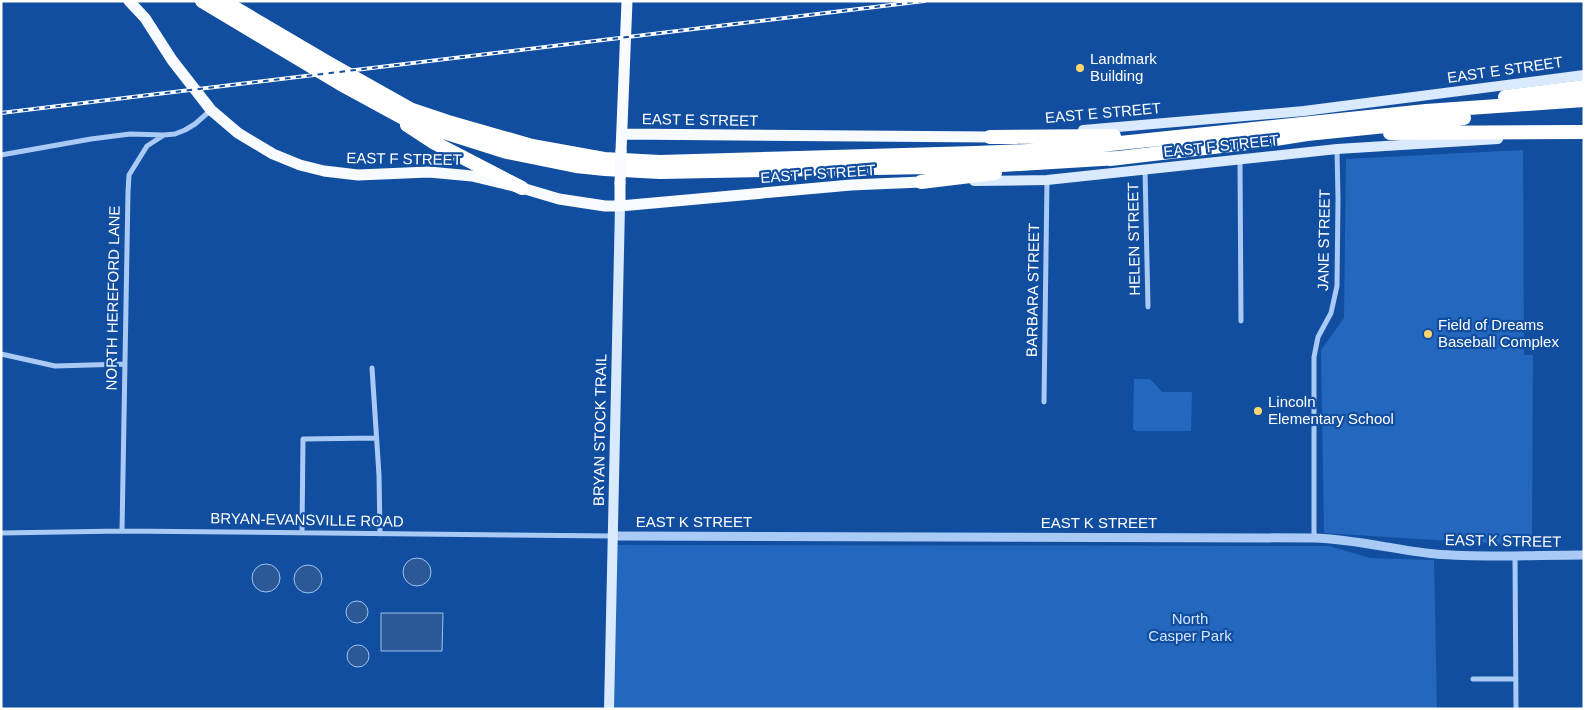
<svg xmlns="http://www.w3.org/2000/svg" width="1585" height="710" font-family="Helvetica,sans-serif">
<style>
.green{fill:#2368be}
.water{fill:#2c5895;stroke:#9ac5f8}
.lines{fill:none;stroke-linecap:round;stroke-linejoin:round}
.minor{stroke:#a9caf5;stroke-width:5}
.tertiary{stroke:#a9caf5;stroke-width:9}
.secondary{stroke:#d9e9fe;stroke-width:10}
.primary{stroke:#f7faff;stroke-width:11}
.motorway{stroke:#fff;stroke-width:14}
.rail-casing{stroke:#fff;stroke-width:4}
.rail{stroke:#114ea0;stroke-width:2;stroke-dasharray:5.5;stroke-linecap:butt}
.primary-bridge{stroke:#f7faff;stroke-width:11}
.poi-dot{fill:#ffd66d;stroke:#114ea0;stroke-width:2}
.labels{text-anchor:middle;stroke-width:4.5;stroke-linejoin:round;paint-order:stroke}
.poi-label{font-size:15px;fill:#fff;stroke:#114ea0;text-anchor:start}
.street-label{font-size:15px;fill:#fff;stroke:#114ea0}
.park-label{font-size:15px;fill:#d2e5fe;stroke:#114ea0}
</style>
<rect width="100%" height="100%" fill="#114ea0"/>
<!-- green -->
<path class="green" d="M1523,150L1524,355H1533L1532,546L1324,533L1321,350L1344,318L1346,159Z
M1134,379H1150L1162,392H1192L1191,431H1136L1133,429Z
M613,545L1329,546L1370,558L1434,560L1437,709H613Z"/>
<!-- water -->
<path class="water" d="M403 572a14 14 0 1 1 28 0a14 14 0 1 1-28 0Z
M252 578a14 14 0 1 1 28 0a14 14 0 1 1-28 0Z
M294 579a14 14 0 1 1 28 0a14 14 0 1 1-28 0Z
M346 612a11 11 0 1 1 22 0a11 11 0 1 1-22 0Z
M381,613H443L442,651H381Z
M347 656a11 11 0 1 1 22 0a11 11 0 1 1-22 0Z"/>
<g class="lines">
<!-- minor -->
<path class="minor" d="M1,155L91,139L130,134L164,135
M1240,160L1241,321
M1145,170L1148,307
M1,354L55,366L125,364
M372,368L379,475L380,534
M1044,402L1047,180
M122,531L128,192L129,175L147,146L164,135L175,134L185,130L195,124L211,110
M1,533L122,531L613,536
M302,533L303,439L376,438
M1314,538V357L1318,337L1331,313L1337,286L1338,199L1337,149
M1515,556L1516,709
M1473,679H1516"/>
<!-- tertiary -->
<path class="tertiary" d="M613,536L1314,538C1355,539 1394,550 1435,554C1484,558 1535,555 1584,555"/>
<!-- secondary -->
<path class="secondary" d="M1083,130L1304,111L1584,75
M974,181L1047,180L1337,149L1498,139
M609,709L620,206"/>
<!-- primary -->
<path class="primary" d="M129,1L145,18L172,60L211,110L238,133L273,154L300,165L324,171L358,175L429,172L472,176L522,188L559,199L605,206H620L851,185L921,182
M622,134L990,137
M621,151L627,1
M620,206V183"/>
<!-- motorway -->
<path class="motorway" d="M202,1L341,84L409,121L507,152L576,166L605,169L660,172L986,166L1118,158
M223,1L330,64L412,110L448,122L532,146L604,159L660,162L975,153L1053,150L1426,111L1584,100
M1505,97L1584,87
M407,125L433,142L522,188
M1390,133L1584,132
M990,137L1114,136
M1110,159L1256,142L1307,134L1464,118
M921,182L995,173"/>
<!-- rail casing -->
<g class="rail-casing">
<path id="rail" d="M1,113L924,1"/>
</g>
<!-- rail -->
<use href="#rail" class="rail"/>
<!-- primary-bridge -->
<path class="primary-bridge" d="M620,183L621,151"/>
</g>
<!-- markers -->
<g class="poi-dot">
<circle cx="1080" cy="68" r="5"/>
<circle cx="1428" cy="334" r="5"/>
<circle cx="1258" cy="411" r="5"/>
</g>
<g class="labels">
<!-- poi labels -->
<g class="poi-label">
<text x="1090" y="64">Landmark<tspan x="1090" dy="17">Building</tspan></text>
<text x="1438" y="330">Field of Dreams<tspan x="1438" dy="17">Baseball Complex</tspan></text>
<text x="1268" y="407">Lincoln<tspan x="1268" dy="17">Elementary School</tspan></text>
</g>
<!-- street labels -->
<g class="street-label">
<text transform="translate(1505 70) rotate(-8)" y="5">EAST E STREET</text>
<text transform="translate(1103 113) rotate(-5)" y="5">EAST E STREET</text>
<text transform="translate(700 120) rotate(1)" y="5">EAST E STREET</text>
<text transform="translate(1221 146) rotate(-6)" y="5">EAST F STREET</text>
<text transform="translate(404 159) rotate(1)" y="5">EAST F STREET</text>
<text transform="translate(818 174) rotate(-4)" y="5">EAST F STREET</text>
<text transform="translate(1134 239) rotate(-91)" y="5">HELEN STREET</text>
<text transform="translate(1324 240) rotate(-89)" y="5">JANE STREET</text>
<text transform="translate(1033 290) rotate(-89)" y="5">BARBARA STREET</text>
<text transform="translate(113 298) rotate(-89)" y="5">NORTH HEREFORD LANE</text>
<text transform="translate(600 430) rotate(-89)" y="5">BRYAN STOCK TRAIL</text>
<text transform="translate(307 520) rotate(1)" y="5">BRYAN-EVANSVILLE ROAD</text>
<text x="694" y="527">EAST K STREET</text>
<text x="1099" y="528">EAST K STREET</text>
<text transform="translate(1503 541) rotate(1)" y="5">EAST K STREET</text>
</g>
<!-- park labels -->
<g class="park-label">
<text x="1190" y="624">North<tspan x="1190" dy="17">Casper Park</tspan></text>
</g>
</g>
<!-- border -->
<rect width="1585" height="710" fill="none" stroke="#ffffff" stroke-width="5"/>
</svg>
